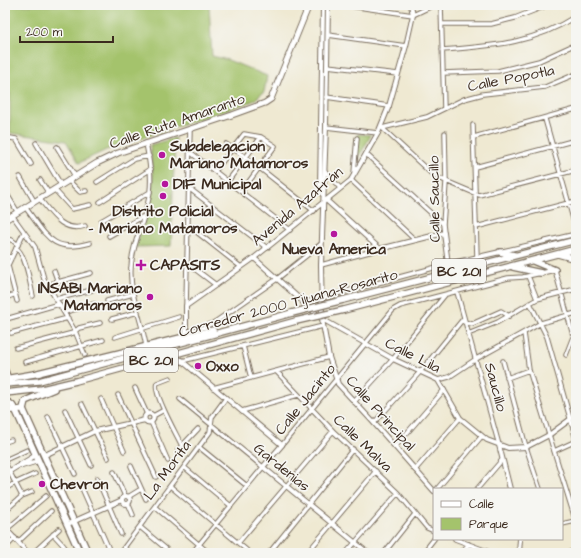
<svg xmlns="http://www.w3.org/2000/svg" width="581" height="558" font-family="'Architects Daughter',sans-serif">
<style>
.green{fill:#a4c36c;stroke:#707645}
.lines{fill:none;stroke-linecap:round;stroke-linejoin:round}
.minor-casing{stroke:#7a6d5d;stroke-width:5.5}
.tertiary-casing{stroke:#7a6d5d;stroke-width:6}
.secondary-casing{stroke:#7a6d5d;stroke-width:7}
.primary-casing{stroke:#7a6d5d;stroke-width:8}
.trunk-casing{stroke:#7a6d5d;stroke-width:8}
.minor{stroke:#fff;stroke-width:3.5}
.tertiary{stroke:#fff;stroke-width:4}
.secondary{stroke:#fff;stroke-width:5}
.primary{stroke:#fff;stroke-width:5.5}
.trunk{stroke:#fff;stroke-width:5.5}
.trunk-bridge-casing{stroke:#7a6d5d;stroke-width:8;stroke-linecap:butt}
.trunk-bridge{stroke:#fff;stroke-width:5.5}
.poi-dot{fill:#b5179e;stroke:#f6f6f2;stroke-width:1.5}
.labels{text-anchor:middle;stroke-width:3.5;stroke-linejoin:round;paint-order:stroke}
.shield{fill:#f6f6f2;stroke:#73675e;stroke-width:1}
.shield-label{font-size:14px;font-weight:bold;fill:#3b2a1e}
.street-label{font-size:15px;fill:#3b2a1e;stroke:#f6f6f2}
.poi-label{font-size:15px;font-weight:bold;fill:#3b2a1e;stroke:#f6f6f2;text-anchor:start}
</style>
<rect width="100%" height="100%" fill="#f6f6f2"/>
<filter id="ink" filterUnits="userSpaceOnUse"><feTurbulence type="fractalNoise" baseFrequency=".025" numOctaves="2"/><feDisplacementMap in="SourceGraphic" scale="8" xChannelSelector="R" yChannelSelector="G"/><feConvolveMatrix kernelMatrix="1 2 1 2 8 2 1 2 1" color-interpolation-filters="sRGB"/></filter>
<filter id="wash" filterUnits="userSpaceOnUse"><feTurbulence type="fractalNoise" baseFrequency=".012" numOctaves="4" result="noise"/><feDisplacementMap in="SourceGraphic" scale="16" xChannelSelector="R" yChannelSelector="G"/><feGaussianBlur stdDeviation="0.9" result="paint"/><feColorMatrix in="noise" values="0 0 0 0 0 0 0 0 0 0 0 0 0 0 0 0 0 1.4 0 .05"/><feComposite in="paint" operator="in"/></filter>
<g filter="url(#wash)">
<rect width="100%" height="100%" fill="#efe9d2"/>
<!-- green -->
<path class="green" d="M5,5H209L212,56L228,60L267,76L264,92L253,101L106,150L79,163L66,141L10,133V93H5Z
M358,134L371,135L356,162Z
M175,138L171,246L136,247L151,199L153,177L150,145Z"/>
</g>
<g filter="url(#ink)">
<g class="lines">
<!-- minor casing -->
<g class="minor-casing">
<path id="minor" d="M344,5L413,15L434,5
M441,5L444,108
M442,24H491L515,18L548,5
M328,35L406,46
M442,50C492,46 533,44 576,16
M327,66L398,74
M443,73L498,71L539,61L576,44
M326,97L389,106
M545,119L576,229
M473,125L477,257
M326,127L378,133
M381,127L434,176L479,195L576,170
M382,128L427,117L464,99L483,94L545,87L576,74
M5,137L16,139L31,164
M474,137L576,109
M36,143L61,185
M226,144L247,158L314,211
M57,147L75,176
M190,152L290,230
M5,153L6,155
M366,154L443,224
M475,167L576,140
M215,171L244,134L261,137L275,146L242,191
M325,171L340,188
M354,173L357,138
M20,177L34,201
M40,180L48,192
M68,180L80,192L86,191
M351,180L415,240
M228,181L261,137
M97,182L134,159L149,156
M54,189L72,209L90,205
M190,189L267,248
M5,191L17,211
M39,198C52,214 63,233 85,226
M100,202L151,169
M25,207C46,234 51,254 90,243
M12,215L35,247L44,279L75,331L85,355
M101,221L150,192
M189,226L241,267
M476,227L576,201
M444,233L443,224L446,183L445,133
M109,236L142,217
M5,239L12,240L18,245
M16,248C26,254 30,284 33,296
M503,251L576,234
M5,256L12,257
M187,263L216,285
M321,265L380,249
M8,266L17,301
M5,271L24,232
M54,271L58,282
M528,276L537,299
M47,285L91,273
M457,292L499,445
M5,298L16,294
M56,299L92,290
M107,301L133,294
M303,303L448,264
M530,303L547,337L576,439
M186,306L190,129
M65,312L94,304
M6,319L59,304
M112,319L138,312
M464,322L472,324L501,311L509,316
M186,332L205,327L215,322L277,279L321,244
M11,333L68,318
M524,333L529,370L576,522
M468,334L498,322L537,299L576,289
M115,337L179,317
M146,346C142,320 129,294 131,268C132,241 147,218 150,191C152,175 149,159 146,143
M243,346L251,378
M16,348L73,333L79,328L100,323
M566,355L573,337
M182,361L323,326
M503,361L526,447L540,489
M25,362L103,340
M277,372L333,431L398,493L427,528L434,531
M170,378L157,383C152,392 177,435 182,446
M507,378L529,370
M438,380L449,377L476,359L541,323L576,313
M135,388L147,414
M213,388L329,357
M118,395L156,477
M101,399L124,451
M180,399L263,467L192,553
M354,402L393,359L445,295
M82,404L108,458
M65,410L91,465
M242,411L298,395
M153,416L164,410
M48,417L75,474
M151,422L168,461
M374,423L420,372L463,319
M5,442L11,440
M282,445L393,310L400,306L508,278L523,277L555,270L576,346
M199,447L247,486
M395,447L444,390
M178,450L198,429
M554,451L576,441
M5,460L27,450
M5,463L22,496
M131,466L146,499
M184,467L231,506
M415,470L460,418
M114,472L125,496
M97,478L121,534
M81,486L108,547
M170,486L250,553
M5,489L15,483L35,474
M437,489L481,437
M477,489L502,460
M128,497L141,489
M128,503L133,515
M155,507L209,553
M5,511L22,496L32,492
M562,524L575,521
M140,527L171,553
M7,529L46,496
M53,534L64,546
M455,539L492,553
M18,542L51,511
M238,543L333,431
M40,547L46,553
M5,548L15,538
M124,548L131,553
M33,553L59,529
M68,553L72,550
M120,553L210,432L212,417L226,398
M269,553L353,449
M307,553L376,471
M346,553L398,493
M384,553L415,514
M423,553L434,539
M461,553L469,544
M567,553L576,550"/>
</g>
<!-- tertiary casing -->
<g class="tertiary-casing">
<path id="tertiary" d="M328,5L326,127L321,265L322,319L329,357L338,384L374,423L434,491
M322,194L320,187L323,5
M326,200L380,249L444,233L448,264L500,252
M254,258L322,319L393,359L438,380L460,418L487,440L508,448L526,447L549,435L576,415
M186,336V306L254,258L351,180L378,133L389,106L406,46L413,15L411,5
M182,361L282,445L263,467L368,553
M144.5 418a4.5 4.5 0 1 1 9 0a4.5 4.5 0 1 1-9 0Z
M499,445L510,489
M45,455L95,431L145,420
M22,466L38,461
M5,474L36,455
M122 500a4 4 0 1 1 8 0a4 4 0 1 1-8 0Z
M68,524L122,500
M5,528L28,553
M519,553L520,539"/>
</g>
<!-- secondary casing -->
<g class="secondary-casing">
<path id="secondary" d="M5,220L97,163L118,153L232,115L265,103L271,99L309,5
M5,411L23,409"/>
</g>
<!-- primary casing -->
<g class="primary-casing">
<path id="primary" d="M5,371L8,379
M23,409L88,553
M16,411L80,553"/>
</g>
<!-- trunk casing -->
<g class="trunk-casing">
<path id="trunk" d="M500,252L514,255
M558,254L576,259
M533,261L555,270
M513,267L541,273
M343,300L576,240
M344,310L576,249
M165,356L182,361
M38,373L213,330
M5,379L40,373
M5,384L39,381L292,313
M5,393L42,389L76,381L296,321
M5,400L12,405L16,411
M23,409L25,401L54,389"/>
</g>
<!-- minor -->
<use href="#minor" class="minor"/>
<!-- tertiary -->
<use href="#tertiary" class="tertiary"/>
<!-- secondary -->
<use href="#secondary" class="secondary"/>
<!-- primary -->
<use href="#primary" class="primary"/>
<!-- trunk -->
<use href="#trunk" class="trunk"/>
<!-- trunk-bridge casing -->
<g class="trunk-bridge-casing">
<path id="trunk-bridge" d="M292,313L343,300
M296,321L344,310"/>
</g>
<!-- trunk-bridge -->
<use href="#trunk-bridge" class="trunk-bridge"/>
</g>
</g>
<!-- markers -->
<g class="poi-dot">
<circle cx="162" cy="155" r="4"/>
<circle cx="165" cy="184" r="4"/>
<circle cx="163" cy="196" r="4"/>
<circle cx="334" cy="234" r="4"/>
<path d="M139 259h4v4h4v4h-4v4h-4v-4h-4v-4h4z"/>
<circle cx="150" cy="297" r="4"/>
<circle cx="198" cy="366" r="4"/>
<circle cx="42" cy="484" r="4"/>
</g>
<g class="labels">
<!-- shield labels -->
<g class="shield">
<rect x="432" y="259" width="54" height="24" rx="3"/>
<rect x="124" y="348" width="54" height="24" rx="3"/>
</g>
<g class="shield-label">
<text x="459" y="276">BC 201</text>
<text x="151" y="365">BC 201</text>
</g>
<!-- street labels -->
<g class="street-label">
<text transform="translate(511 78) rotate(-11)" y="5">Calle Popotla</text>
<text transform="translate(177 121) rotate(-19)" y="5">Calle Ruta Amaranto</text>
<text transform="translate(434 199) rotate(-91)" y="5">Calle Saucillo</text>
<text transform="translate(297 206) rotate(-40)" y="5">Avenida Azafrán</text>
<text transform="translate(288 303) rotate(-15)" y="5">Corredor 2000 Tijuana-Rosarito</text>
<text transform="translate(413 355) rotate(27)" y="5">Calle Lila</text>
<text transform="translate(496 387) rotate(75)" y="5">Saucillo</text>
<text transform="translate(305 399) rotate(-51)" y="5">Calle Jacinto</text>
<text transform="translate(381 413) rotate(48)" y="5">Calle Principal</text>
<text transform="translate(363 443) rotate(44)" y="5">Calle Malva</text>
<text transform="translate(282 467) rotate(39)" y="5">Gardenias</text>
<text transform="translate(167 470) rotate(-54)" y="5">La Morita</text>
</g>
<!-- poi labels -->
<g class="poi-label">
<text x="170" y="151">Subdelegacion<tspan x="170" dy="17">Mariano Matamoros</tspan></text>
<text x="173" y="189">DIF Municipal</text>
<text x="163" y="216" text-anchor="middle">Distrito Policial<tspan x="163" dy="17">- Mariano Matamoros</tspan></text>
<text x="334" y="254" text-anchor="middle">Nueva America</text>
<text x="150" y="270">CAPASITS</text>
<text x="142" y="293" text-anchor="end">INSABI Mariano<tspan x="142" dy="17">Matamoros</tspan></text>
<text x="206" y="371">Oxxo</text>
<text x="50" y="489">Chevron</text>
</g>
</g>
<!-- margin -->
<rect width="581" height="558" fill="none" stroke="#f6f6f2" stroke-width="20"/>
<!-- legend -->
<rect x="433" y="488" width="130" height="52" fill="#f6f6f2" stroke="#aba49d"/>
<rect x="441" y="501" width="20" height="6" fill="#ffffff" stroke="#aba49d"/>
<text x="469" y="508" font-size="12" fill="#3b2a1e">Calle</text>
<rect x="441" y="518" width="20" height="12" fill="#a4c36c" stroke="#aba49d"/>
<text x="469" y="528" font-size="12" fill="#3b2a1e">Parque</text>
<!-- scale -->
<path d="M20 36v6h93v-6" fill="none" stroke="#3b2a1e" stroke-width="2"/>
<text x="26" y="36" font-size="12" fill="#3b2a1e" stroke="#f6f6f2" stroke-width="3" paint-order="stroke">200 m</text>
</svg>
